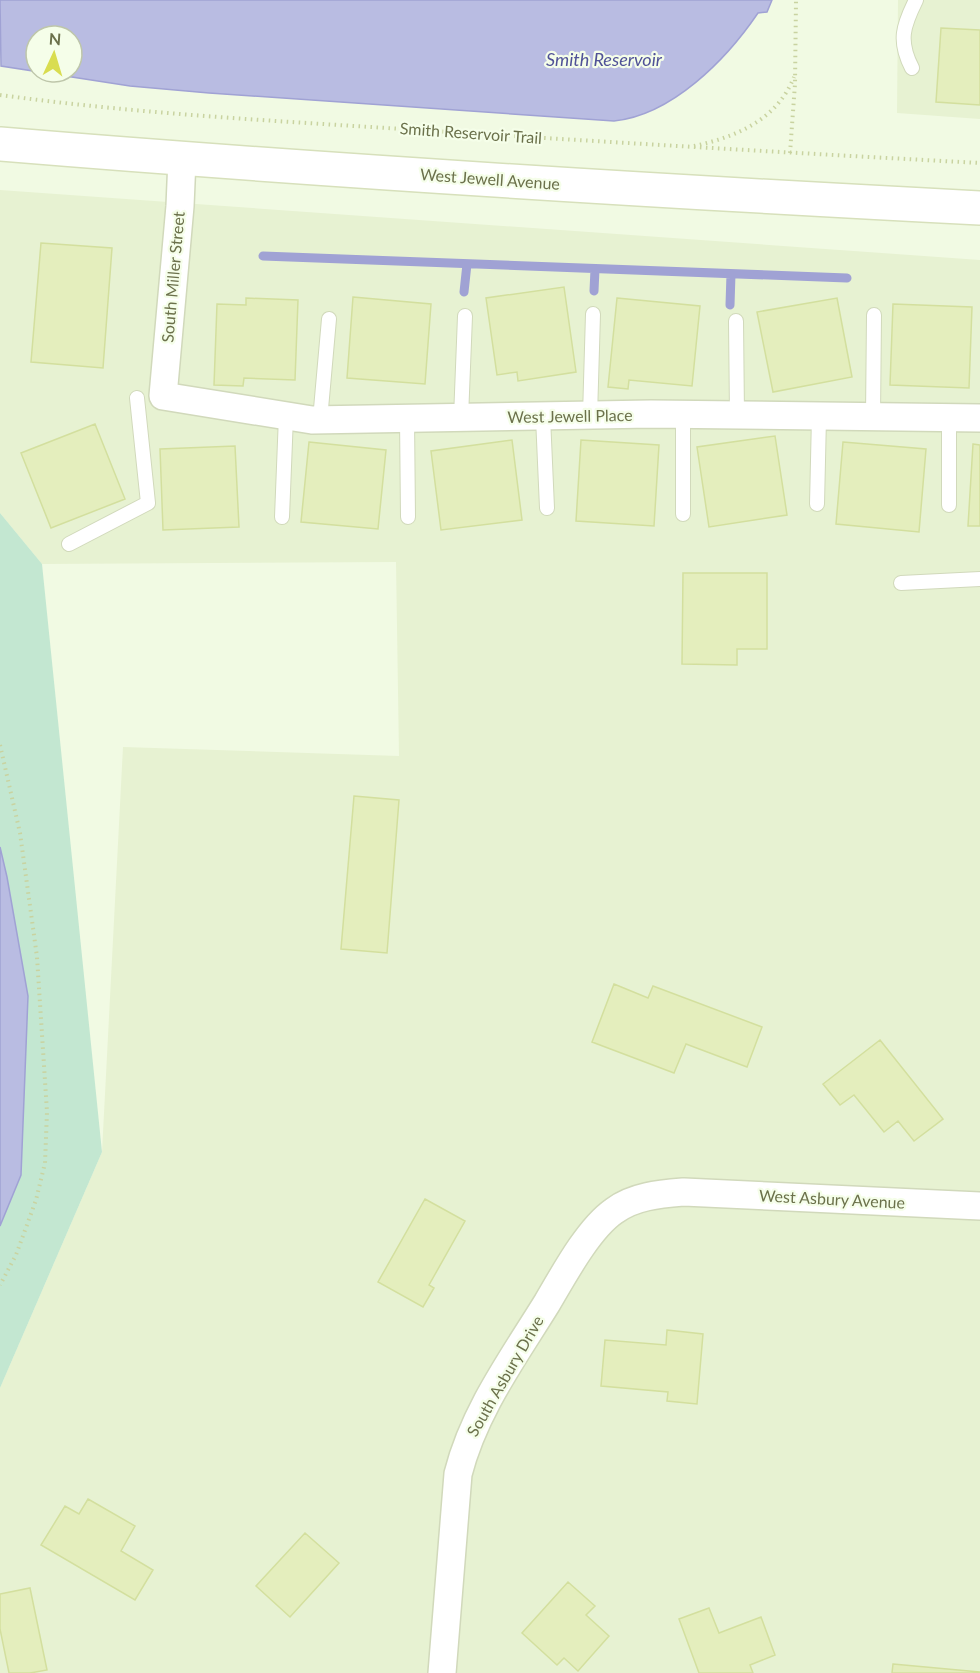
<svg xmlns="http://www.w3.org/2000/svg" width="980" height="1673" font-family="Lato,sans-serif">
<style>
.residential{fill:#e7f2d2}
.green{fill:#c3e7d1}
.water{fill:#b9bce2;stroke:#a0a2d4;stroke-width:1.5;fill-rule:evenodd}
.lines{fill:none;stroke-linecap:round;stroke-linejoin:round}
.stream{stroke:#a0a2d4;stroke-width:9}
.building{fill:#e4eebd;stroke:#d3df9e;stroke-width:1.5}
.service-casing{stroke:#d1d9bb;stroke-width:16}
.minor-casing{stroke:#d1d9bb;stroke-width:30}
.secondary-casing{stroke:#d7e0bb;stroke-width:36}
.path{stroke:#c9d3a0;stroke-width:4;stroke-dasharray:1.5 4.5;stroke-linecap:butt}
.service{stroke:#fff;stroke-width:14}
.minor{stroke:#fff;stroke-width:27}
.secondary{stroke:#fff;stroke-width:33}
.labels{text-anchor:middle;stroke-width:4.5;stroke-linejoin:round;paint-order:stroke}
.street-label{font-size:16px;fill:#6b714b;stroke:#f5fee9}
.water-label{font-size:18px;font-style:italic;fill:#505297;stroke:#f5fee9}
</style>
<rect width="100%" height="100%" fill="#f1fae3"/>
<!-- residential -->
<path class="residential" d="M898,0H980V119L897,113Z
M0,190L980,260V1673H0V1388L102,1152L123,747L399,756L396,562L42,564L0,513Z"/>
<!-- green -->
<path class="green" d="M0,513L42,564L102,1152L0,1388Z"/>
<!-- water -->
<path class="water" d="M0,0H772L767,12L758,13C726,60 672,115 614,121L209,93L130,86L1,66ZM36,36H72V72H36Z
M0,847L7,877L28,996L21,1175L0,1226Z"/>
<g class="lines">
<!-- stream -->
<path class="stream" d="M263,256L847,278
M594,291L595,269
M464,292L467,264
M730,305L731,274"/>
</g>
<!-- building -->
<path class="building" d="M941,28L980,30V105L936,102Z
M41,243L112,248L103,368L31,362Z
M564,287L576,372L518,381L517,372L497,375L486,298Z
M353,297L431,304L425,384L347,378Z
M246,298L298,300L295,380L244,378L243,386L214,385L217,304L246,305Z
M617,298L700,306L692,386L629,380L628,389L608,387Z
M837,298L852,377L773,392L757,312Z
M893,304L972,307L969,388L890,385Z
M95,424L125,499L51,528L21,453Z
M775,436L787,515L709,527L697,447Z
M512,440L522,520L441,530L431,451Z
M581,440L659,445L654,526L576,521Z
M309,442L386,450L378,529L301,522Z
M843,442L926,449L919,532L836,524Z
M973,444L980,445V526H968Z
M235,446L239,527L163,530L160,449Z
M683,573H767V649H737V665L682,664Z
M354,796L399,800L387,953L341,949Z
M614,984L648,998L653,986L762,1027L747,1067L686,1044L674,1073L592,1042Z
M880,1040L943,1119L914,1141L898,1121L884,1132L854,1095L840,1105L823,1084Z
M425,1199L465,1221L429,1285L434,1288L423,1307L378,1282Z
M667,1330L703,1334L697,1404L667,1401L668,1392L601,1386L605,1340L666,1345Z
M88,1499L135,1526L121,1551L153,1570L135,1600L41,1545L65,1506L79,1514Z
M305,1533L339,1563L290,1617L256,1586Z
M568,1582L595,1606L586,1615L609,1636L578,1671L564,1658L557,1665L522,1633Z
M30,1588L47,1670L30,1673H9L0,1629V1594Z
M709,1608L719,1633L761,1617L775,1655L750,1665L753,1673H699L679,1619Z
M893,1664L980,1672V1673H892Z"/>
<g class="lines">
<!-- service casing -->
<g class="service-casing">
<path id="service" d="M912,68C898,41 903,26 916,0
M736,321L737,415
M683,415V514
M590,416L593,314
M873,416L874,315
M543,417L547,508
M407,418L408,517
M461,418L465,316
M949,418V505
M320,420L329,319
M817,504L819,417
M282,517L286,416
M69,544L148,503L137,398
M901,583L980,579"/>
</g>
<!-- minor casing -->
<g class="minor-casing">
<path id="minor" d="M182,159L180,206L163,396L312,420L651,414L980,418
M442,1673L458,1474C474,1411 513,1358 547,1303C563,1276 588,1229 614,1211C634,1196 660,1194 684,1192L980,1206"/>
</g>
<!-- secondary casing -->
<g class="secondary-casing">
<path id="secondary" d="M0,144C326,171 653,191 980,208"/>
</g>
<!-- path -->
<path class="path" d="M0,95C139,114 278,121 418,130C605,142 793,153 980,163
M694,146C736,137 777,120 794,77
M790,153L795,84L796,0
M0,745L20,833L37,957L47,1112L45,1163L36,1200L16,1255L0,1285"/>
<!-- service -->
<use href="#service" class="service"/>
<!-- minor -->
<use href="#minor" class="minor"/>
<!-- secondary -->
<use href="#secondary" class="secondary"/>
</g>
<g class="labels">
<!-- street labels -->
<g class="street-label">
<text transform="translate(471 133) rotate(4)" y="6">Smith Reservoir Trail</text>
<text transform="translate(490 179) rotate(4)" y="6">West Jewell Avenue</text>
<text transform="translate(173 277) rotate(-85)" y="6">South Miller Street</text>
<text transform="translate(570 416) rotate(-1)" y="6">West Jewell Place</text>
<text transform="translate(832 1199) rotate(3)" y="6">West Asbury Avenue</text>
<text transform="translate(505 1376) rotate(-60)" y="6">South Asbury Drive</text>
</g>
<!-- water labels -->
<g class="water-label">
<text x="604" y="66">Smith Reservoir</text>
</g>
</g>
<!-- north arrow -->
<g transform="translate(54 54) rotate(4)"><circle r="28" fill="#f5fee9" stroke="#bec6aa" stroke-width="1.5"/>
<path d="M0-4.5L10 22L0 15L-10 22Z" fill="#d9dd50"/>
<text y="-9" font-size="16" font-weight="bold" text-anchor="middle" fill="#6b714b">N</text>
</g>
</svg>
